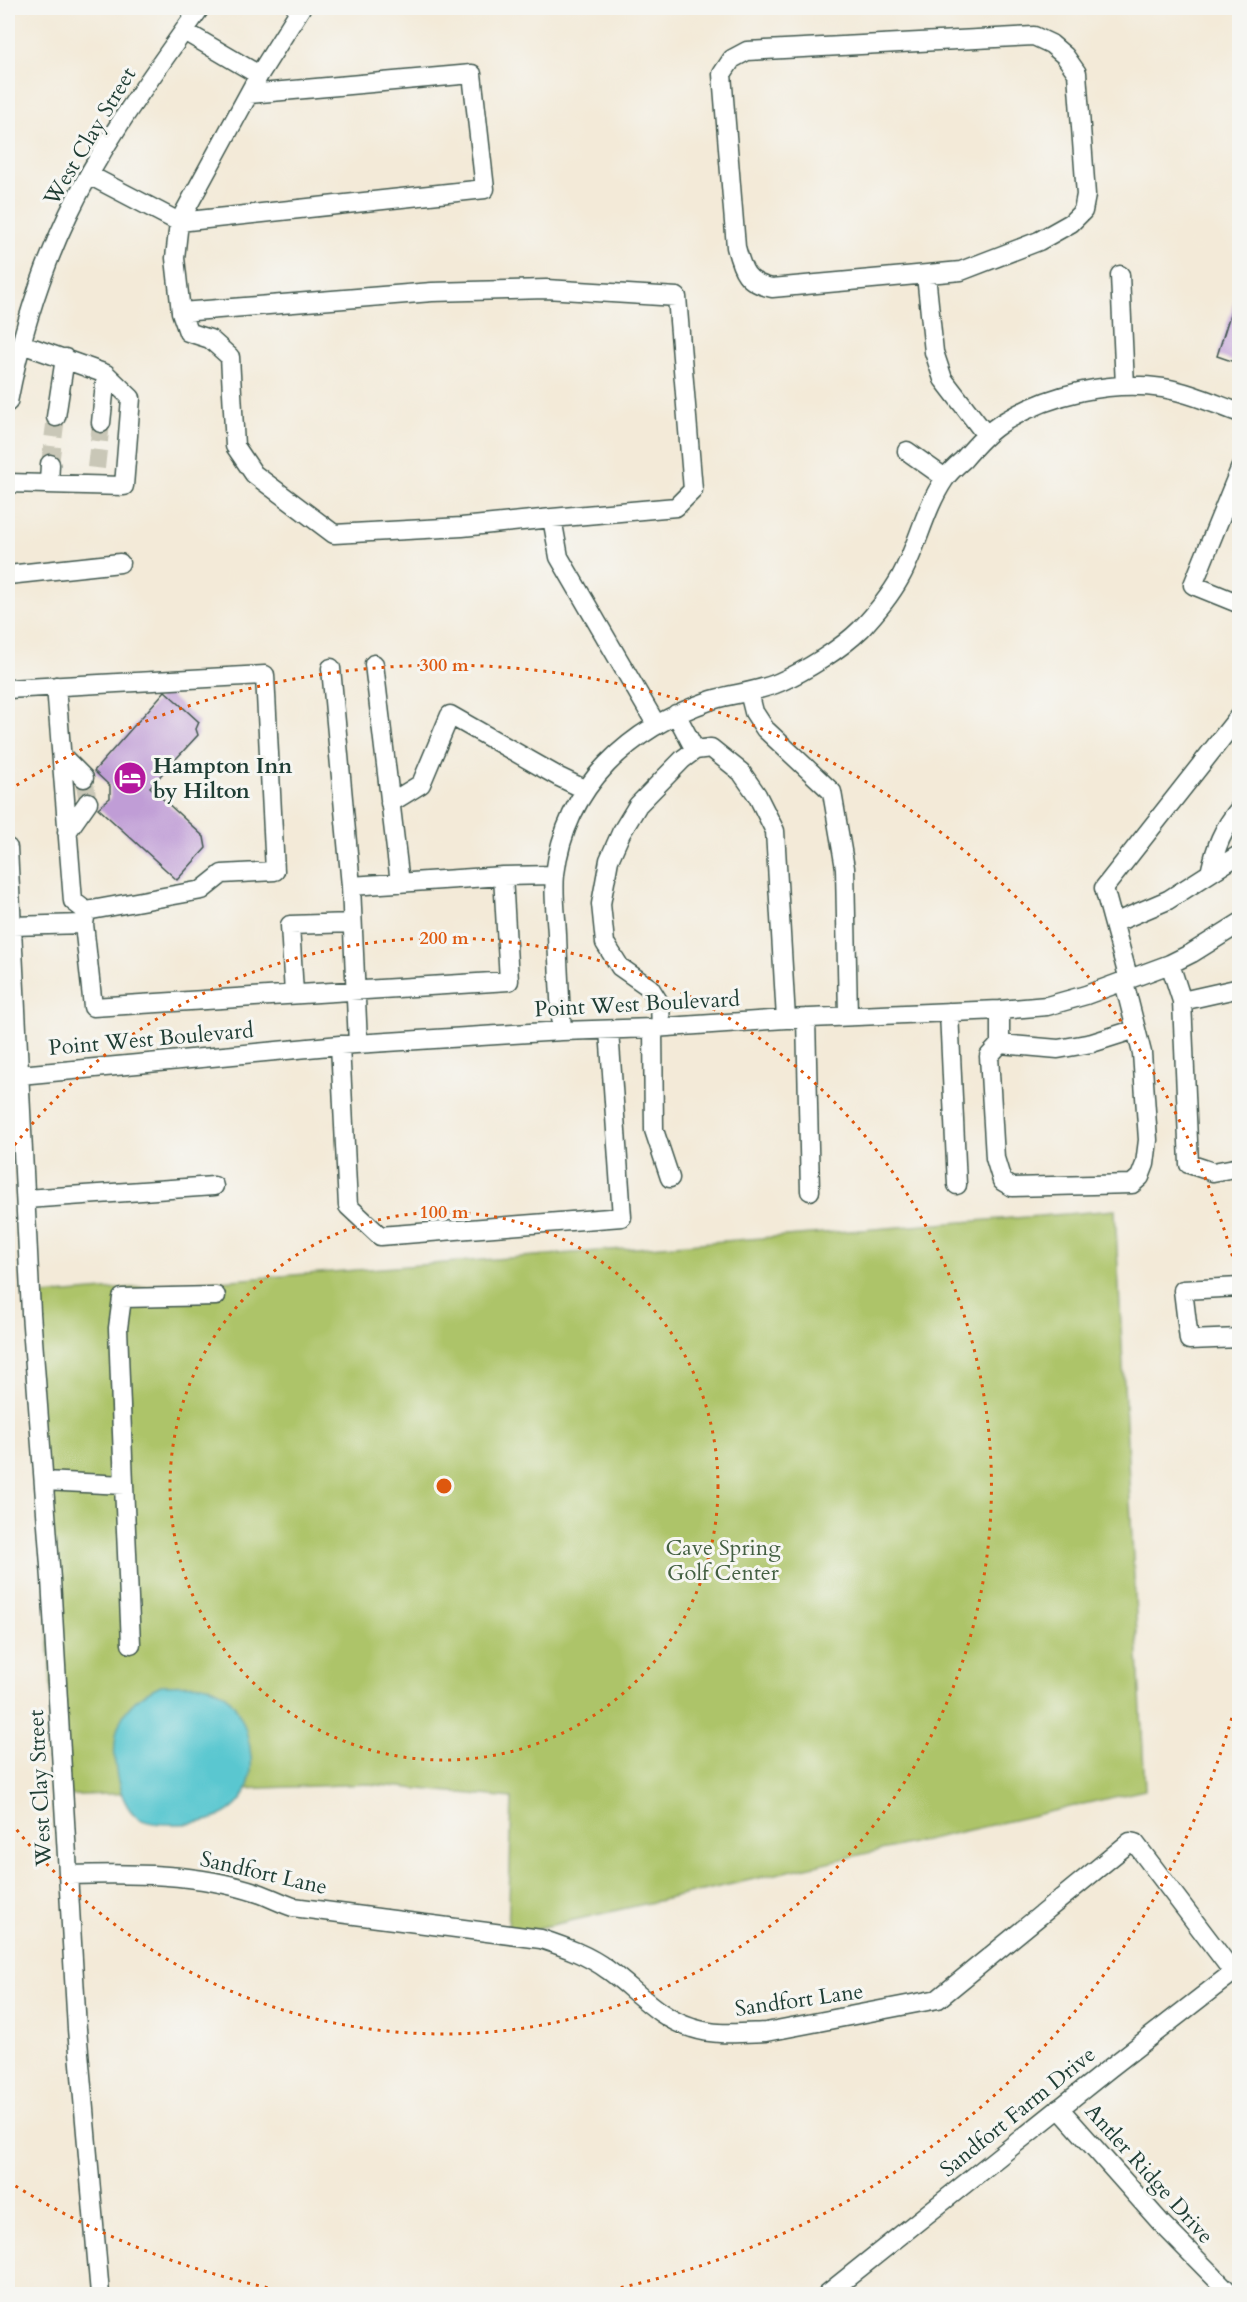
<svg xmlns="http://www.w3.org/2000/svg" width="1247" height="2302" font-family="Cardo,serif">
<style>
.green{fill:#adc469;stroke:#66804e;stroke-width:1.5}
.water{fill:#5ac7d0;stroke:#3c8282;stroke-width:1.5}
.building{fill:#c09dd6}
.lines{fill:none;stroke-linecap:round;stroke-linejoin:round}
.minor-tunnel{stroke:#c9c7b7;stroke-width:18;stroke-dasharray:18 9;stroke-linecap:butt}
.minor-casing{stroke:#3f574d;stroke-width:21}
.minor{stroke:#fff;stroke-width:18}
.ring{fill:none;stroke:#de580e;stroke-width:3;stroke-dasharray:3 6}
.labels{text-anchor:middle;stroke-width:6;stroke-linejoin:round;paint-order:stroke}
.street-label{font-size:22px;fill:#1f3d34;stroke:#f6f6f2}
.poi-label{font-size:22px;font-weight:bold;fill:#1f3d34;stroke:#f6f6f2;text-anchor:start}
.park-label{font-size:22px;fill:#425f41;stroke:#f6f6f2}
.centre{fill:#de580e;stroke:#f6f6f2;stroke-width:3}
.ring-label{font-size:18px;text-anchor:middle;font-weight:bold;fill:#de580e;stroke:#f6f6f2;stroke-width:6;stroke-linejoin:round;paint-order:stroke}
</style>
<rect width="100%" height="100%" fill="#f6f6f2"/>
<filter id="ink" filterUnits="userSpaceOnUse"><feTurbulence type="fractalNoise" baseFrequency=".0167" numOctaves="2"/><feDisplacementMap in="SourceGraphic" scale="12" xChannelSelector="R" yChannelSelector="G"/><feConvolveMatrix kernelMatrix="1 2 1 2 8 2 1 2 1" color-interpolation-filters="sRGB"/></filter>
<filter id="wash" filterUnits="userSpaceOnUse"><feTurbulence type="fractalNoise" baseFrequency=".008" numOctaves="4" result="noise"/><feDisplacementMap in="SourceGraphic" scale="24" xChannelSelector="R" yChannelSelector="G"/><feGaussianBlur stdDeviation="1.35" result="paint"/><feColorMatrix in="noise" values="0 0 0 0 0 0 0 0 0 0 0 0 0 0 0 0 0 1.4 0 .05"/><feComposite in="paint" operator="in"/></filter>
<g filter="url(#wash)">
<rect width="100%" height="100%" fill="#f3ead8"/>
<!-- green -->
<path class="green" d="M1115,1210L1145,1790L508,1935L512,1798L369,1784L57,1796L30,1296Z"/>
<!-- water -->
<path class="water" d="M161,1685C178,1685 200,1682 216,1689C244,1703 257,1755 249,1782C241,1817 203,1825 172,1824C161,1824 146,1824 137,1817C125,1808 120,1791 117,1777C109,1732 119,1704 161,1685Z"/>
<g id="blocks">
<!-- building -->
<path class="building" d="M1239,286H1240V364L1217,356Z
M165,691L199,722L196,729L198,735L150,787L204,837L206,848L177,880L98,808L110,798V786L94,771Z"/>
</g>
</g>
<g filter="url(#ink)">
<use href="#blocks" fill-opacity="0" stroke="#3f574d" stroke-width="1.5"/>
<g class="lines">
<!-- minor-tunnel -->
<path class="minor-tunnel" d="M50,464L56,417
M96,468L101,423
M84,778L88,802"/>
<!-- minor casing -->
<g class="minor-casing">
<path id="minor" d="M184,31L259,75
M1034,36L1051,44L1065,56L1077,73L1086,195L1083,211L1071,223L1039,241L961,271L772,288C746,283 742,270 736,247L722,74L732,59L747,51Z
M249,94L472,74L485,189L179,222L175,258L181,312L432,292L546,289L677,297L693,490L676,507L552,518L559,557L656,724
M89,175L179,222L259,75L301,8
M926,275L934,352L943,379L986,435
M1120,275L1125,386
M181,312L188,332L210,339L230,357L235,446L254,474L334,534L462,527L552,518
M8,402C20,339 40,274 68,215C103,141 153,75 200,8
M56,417L65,358
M101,423L106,374
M907,451L945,478
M1240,469L1193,585L1240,604
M8,483L124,486L131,398L106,374L22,344
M49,484L50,464
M8,575L120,563
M374,664L400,883
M331,668L351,886
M56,686L73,901L86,911
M8,689L265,675L275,871L222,874L202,890L86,911L84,924
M749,692L754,712L765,729L832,792L845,868L848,1016
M676,714L695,750
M62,756L84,778
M390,803L421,784L450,715L559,777L586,790
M67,832L88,802
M8,848L31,1313L51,1579L77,2029L100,2294
M1210,873C1216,846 1222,830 1240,808
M1114,923L1168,900L1240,854
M12,926L84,924L93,1007L509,981L503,876L555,875
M1170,964L1182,1001L1189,1164L1213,1172L1240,1167
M1129,980L1104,888L1240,715
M294,994L290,925L352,923
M1182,1001L1240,988
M1000,1010V1044L989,1056L995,1158L1002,1181L1012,1187L1132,1184L1140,1177L1145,1164L1148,1140L1142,1053L1124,982
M949,1012L957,1185
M806,1018L810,1191
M653,1028L654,1130L670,1178
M661,1028L660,1004L650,988L620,967L605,943L601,904L609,860L621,833L638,805L683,759L695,750L711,748L741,772L757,795L775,831L786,1019
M562,1031C560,999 558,966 557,934C556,914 553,894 555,874C566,785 630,728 712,700C734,693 758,692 780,682C805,671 841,649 861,629C875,614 890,596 900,578C918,546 924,510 944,480C949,472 956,466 963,460C976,445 989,430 1007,420C1051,394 1111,380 1163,388C1189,392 1215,404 1240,413
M358,1044L351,886L503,876
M1000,1044L1058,1049L1092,1043L1136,1029
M340,1045L348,1206L380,1236L622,1217L609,1030
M20,1075L340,1045L562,1031L653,1028L786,1019L1000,1010L1047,1006L1086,995L1170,964L1192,953L1240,923
M26,1199L214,1186
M1240,1287L1183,1290L1189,1340L1240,1338
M44,1481L124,1485L131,1644
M124,1485L118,1328L122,1298L216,1296
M68,1875C131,1873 198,1873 258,1893C270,1897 281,1903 293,1907L541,1939C565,1947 588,1955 608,1970C636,1990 658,2018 692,2028C716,2036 741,2033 766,2032L938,1999L1130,1842L1135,1843L1233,1972
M1059,2108L1162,2224L1231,2294
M827,2294L1110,2068L1240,1967"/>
</g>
<!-- minor -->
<use href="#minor" class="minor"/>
</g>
</g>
<!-- distance rings -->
<g class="ring">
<circle cx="444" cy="1486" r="274"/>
<path d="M9 1152A548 548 0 1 1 9 1820"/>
<path d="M1239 1692A821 821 0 0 1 594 2293M294 2293A821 821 0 0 1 9 2182M9 790A821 821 0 0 1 1239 1280"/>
</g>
<!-- icons -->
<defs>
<g id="hotel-disc" transform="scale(1.725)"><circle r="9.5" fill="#b5179e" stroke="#f6f6f2"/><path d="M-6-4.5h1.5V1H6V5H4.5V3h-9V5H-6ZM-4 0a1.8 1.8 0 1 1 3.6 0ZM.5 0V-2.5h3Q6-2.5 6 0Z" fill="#fff"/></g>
</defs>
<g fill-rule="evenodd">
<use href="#hotel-disc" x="130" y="778"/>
</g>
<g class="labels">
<!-- street labels -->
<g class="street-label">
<text transform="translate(89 136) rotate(-59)" y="8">West Clay Street</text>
<text transform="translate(637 1003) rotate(-3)" y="8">Point West Boulevard</text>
<text transform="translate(151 1038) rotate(-5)" y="8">Point West Boulevard</text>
<text transform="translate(39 1788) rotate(-93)" y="8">West Clay Street</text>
<text transform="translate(264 1872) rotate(13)" y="8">Sandfort Lane</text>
<text transform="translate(799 1999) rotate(-8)" y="8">Sandfort Lane</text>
<text transform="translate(1017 2111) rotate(-39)" y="8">Sandfort Farm Drive</text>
<text transform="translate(1150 2173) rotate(48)" y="8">Antler Ridge Drive</text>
</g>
<!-- poi labels -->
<g class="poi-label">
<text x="153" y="773">Hampton Inn<tspan x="153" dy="25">by Hilton</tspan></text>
</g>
<!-- park labels -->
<g class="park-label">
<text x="723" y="1555">Cave Spring<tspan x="723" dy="25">Golf Center</tspan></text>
</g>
</g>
<circle cx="444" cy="1486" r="9" class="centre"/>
<g class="ring-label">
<text x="444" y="671">300 m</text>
<text x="444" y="944">200 m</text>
<text x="444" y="1218">100 m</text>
</g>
<!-- margin -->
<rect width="1247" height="2302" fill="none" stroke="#f6f6f2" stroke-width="30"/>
</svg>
